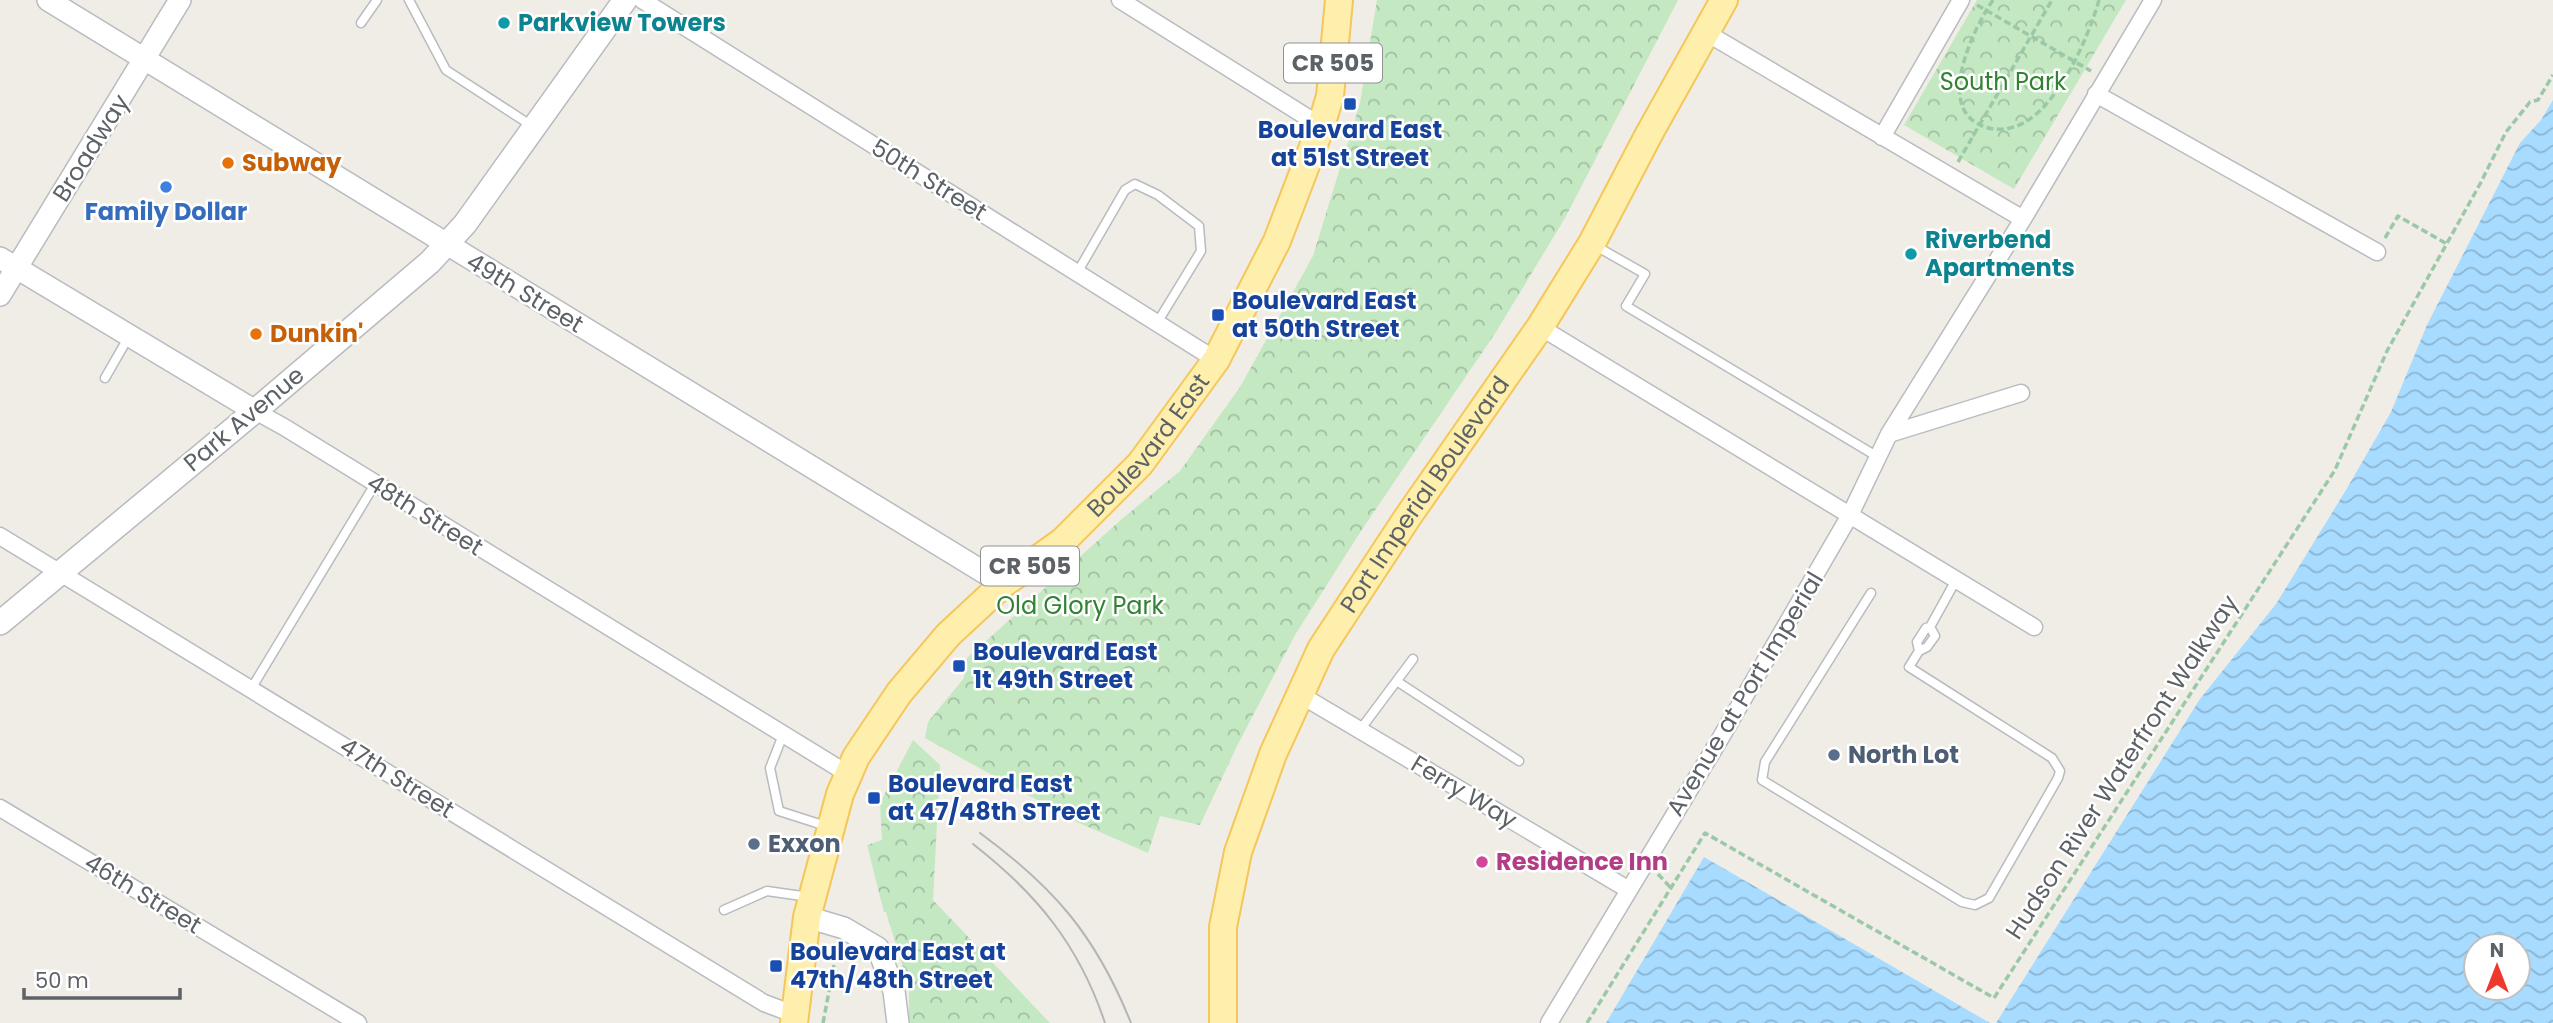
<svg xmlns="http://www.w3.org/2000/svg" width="2553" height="1023" font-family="Poppins,sans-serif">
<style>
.forest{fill:url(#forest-crowns)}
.water{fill:url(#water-waves);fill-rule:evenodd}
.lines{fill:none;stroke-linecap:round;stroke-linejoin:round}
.service-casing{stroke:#b8bbc0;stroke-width:11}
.minor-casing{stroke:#b8bbc0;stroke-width:19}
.tertiary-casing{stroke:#b8bbc0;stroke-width:24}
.secondary-casing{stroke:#b7bbc0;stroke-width:26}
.primary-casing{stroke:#f5c659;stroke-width:30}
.path{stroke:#9bc9a7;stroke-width:3.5;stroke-dasharray:7 3.5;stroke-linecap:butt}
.service{stroke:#fff;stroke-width:8}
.minor{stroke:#fff;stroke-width:16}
.tertiary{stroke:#fff;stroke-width:21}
.secondary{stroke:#fff;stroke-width:23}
.primary{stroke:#ffefac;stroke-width:26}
.tram{stroke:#b4b5b6;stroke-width:2}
.culture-dot{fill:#0f9aa8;stroke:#fff;stroke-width:2.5}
.transit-dot{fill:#1a4fb4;stroke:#fff;stroke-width:2.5}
.food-dot{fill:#e8710a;stroke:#fff;stroke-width:2.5}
.shop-dot{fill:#3f7fe0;stroke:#fff;stroke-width:2.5}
.service-dot{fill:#5c6f8a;stroke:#fff;stroke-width:2.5}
.hotel-dot{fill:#d1479c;stroke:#fff;stroke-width:2.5}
.labels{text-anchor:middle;stroke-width:5;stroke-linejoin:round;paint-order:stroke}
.shield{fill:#fff;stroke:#8e9195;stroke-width:2}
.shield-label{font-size:23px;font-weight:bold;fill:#5d6267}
.culture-label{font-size:24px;font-weight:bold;fill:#0d838f;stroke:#fff;text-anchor:start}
.park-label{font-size:24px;fill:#318233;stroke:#fff}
.transit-label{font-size:24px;font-weight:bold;fill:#164399;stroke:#fff;text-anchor:start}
.street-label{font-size:24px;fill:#5d6267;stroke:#fff}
.food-label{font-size:24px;font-weight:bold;fill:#c56008;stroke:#fff;text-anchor:start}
.shop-label{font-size:24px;font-weight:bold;fill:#366cbe;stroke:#fff}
.service-label{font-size:24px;font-weight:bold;fill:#4e5e75;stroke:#fff;text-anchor:start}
.hotel-label{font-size:24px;font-weight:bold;fill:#b23c85;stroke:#fff;text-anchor:start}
</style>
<defs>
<pattern id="forest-crowns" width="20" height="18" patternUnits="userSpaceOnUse" patternTransform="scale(1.75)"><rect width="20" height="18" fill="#c3e8c2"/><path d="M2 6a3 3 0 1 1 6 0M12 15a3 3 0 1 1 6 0" fill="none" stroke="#a2bfa1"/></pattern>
<pattern id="water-waves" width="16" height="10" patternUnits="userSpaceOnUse" patternTransform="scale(1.75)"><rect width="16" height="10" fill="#a7dbff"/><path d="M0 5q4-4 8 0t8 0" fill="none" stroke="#8bb5d2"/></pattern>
</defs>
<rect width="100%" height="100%" fill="#f0ede6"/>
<!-- forest -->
<path class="forest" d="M1377,0H1678L1565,218L1496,332L1361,531L1295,635L1237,746L1200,825L1160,816L1148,853L1079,823L925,738L928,722L964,678L967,658L1123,518L1180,471L1240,387L1313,256L1360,103Z
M1977,0H2126L2014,189L1904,125Z
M913,740L940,765L933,900L1050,1023H909V987L886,912H884L867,845L882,840L880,803Z"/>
<!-- water -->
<path class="water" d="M2553,100V1023H1996L2200,699L2276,604L2346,490L2391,412L2427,325L2520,143L2541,120ZM2476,946H2518V988H2476Z
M1704,857L1990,1023H1606Z"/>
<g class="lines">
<!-- service casing -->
<g class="service-casing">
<path id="service" d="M409,0L446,70L532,126
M361,23L377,0
M1594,245L1645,274L1626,306L1878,457
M1077,273L1125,190L1135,184L1158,195L1199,226L1201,251L1157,323
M105,378L128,338
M1871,593L1765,762L1762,780L1962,902L1975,905L1989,898L2058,778L2060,771L2052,758L1909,667L1919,651
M1930,627L1935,636L1927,647L1919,651L1917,642L1926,628L1930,627L1956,580
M1398,682L1519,761
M251,689L375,484
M1360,730L1413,659
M783,735L770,768L779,811L829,827
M724,910L767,891L809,897"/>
</g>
<!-- minor casing -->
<g class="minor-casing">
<path id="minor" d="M642,0L1216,360
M1120,0L1321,126
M1705,32L2023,219
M2096,94L2377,252
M1882,137L1961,0
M1540,327L2034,627
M255,411L284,427L848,774
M1889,434L2021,393
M0,536L764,1003L796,1015
M1299,694L1629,890
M0,808L358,1023
M1549,1023L1720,739L1850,515L1889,434L2023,219L2153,0"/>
</g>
<!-- tertiary casing -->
<g class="tertiary-casing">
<path id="tertiary" d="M48,0L1003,584
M0,258L255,411
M0,295L180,0
M807,917L844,928L878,948L894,991L898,1023"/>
</g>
<!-- secondary casing -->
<g class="secondary-casing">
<path id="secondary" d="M0,623L255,411L430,262L465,224L625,0"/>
</g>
<!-- primary casing -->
<g class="primary-casing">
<g id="primary">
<path id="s1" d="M794,1023L807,917L840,794L856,757L899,693L948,635L1003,584L1063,541L1140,464L1216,360L1277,241L1321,126L1330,96L1339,0"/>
<path id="s2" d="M1223,1023V927L1238,852L1273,754L1321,649L1407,518L1540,327L1592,243L1649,134L1724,0"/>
</g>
</g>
<!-- path -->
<path class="path" d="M1993,0C1975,26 1939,99 1975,122C1986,129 1997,131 2010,128C2054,119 2088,39 2099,0
M1977,5L2091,71
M1958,162L2052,0
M2385,238L2398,216L2447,244
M1658,874L1671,888
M823,1023L834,965
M1587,1023L1705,833L1994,998L2335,470L2387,351L2480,184L2506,132L2530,102L2538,100L2553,75"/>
<!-- service -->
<use href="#service" class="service"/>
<!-- minor -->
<use href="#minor" class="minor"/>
<!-- tertiary -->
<use href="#tertiary" class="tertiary"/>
<!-- secondary -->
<use href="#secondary" class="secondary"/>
<!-- primary -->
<use href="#primary" class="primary"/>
<!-- tram -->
<path class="tram" d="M980,833C1055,888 1096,936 1131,1023
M973,844C1037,894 1079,945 1105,1023"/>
</g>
<!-- markers -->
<g class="culture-dot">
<circle cx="504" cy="23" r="7"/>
<circle cx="1911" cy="254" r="7"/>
</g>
<g class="transit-dot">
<rect x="1343" y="97" width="14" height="14" rx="3.5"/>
<rect x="1211" y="308" width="14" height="14" rx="3.5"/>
<rect x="952" y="659" width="14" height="14" rx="3.5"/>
<rect x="867" y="791" width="14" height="14" rx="3.5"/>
<rect x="769" y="959" width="14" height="14" rx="3.5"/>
</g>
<g class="food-dot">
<circle cx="228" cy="163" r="7"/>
<circle cx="256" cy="334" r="7"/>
</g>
<circle class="shop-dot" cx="166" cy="187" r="7"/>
<g class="service-dot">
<circle cx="1834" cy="755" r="7"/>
<circle cx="754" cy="844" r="7"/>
</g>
<circle class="hotel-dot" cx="1482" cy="862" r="7"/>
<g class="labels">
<!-- shield labels -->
<g class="shield">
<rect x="1284" y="43.5" width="98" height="39" rx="5"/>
<rect x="981" y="546.5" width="98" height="39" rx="5"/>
</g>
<g class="shield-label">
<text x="1333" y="71">CR 505</text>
<text x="1030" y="574">CR 505</text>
</g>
<!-- culture labels -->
<g class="culture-label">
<text x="518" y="31">Parkview Towers</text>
<text x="1925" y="248">Riverbend<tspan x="1925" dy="28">Apartments</tspan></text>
</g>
<!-- park labels -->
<g class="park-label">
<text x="2003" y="90">South Park</text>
<text x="1080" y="614">Old Glory Park</text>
</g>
<!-- transit labels -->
<g class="transit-label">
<text x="1350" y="138" text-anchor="middle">Boulevard East<tspan x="1350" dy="28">at 51st Street</tspan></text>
<text x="1232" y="309">Boulevard East<tspan x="1232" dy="28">at 50th Street</tspan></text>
<text x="973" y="660">Boulevard East<tspan x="973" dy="28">1t 49th Street</tspan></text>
<text x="888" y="792">Boulevard East<tspan x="888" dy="28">at 47/48th STreet</tspan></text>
<text x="790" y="960">Boulevard East at<tspan x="790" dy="28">47th/48th Street</tspan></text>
</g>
<!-- street labels -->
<g class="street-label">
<text transform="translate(91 148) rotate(-58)" y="8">Broadway</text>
<text transform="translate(929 180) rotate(32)" y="8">50th Street</text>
<text transform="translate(525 293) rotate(31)" y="8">49th Street</text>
<text transform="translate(244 419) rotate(-40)" y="8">Park Avenue</text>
<text dy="8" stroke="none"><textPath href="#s1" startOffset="705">Boulevard East</textPath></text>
<text dy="8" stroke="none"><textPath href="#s2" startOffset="578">Port Imperial Boulevard</textPath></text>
<text transform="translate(425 515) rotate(32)" y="8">48th Street</text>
<text transform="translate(1745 694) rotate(-59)" y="8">Avenue at Port Imperial</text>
<text transform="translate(2122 767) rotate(-57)" y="8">Hudson River Waterfront Walkway</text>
<text transform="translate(397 778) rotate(32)" y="8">47th Street</text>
<text transform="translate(1464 792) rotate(31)" y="8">Ferry Way</text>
<text transform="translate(143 894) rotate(31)" y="8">46th Street</text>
</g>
<!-- food labels -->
<g class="food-label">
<text x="242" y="171">Subway</text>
<text x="270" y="342">Dunkin'</text>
</g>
<!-- shop labels -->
<g class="shop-label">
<text x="166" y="220">Family Dollar</text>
</g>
<!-- service labels -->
<g class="service-label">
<text x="1848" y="763">North Lot</text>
<text x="768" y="852">Exxon</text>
</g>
<!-- hotel labels -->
<g class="hotel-label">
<text x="1496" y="870">Residence Inn</text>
</g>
</g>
<!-- north arrow -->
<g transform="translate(2497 967)"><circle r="33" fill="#ffffff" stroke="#bec0c2" stroke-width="2"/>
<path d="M0-5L12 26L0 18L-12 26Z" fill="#ee382e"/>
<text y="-10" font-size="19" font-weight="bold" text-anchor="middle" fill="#5d6267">N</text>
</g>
<!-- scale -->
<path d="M24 988v10h156v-10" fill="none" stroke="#5d6267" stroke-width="3.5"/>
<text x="35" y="988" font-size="21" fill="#5d6267" stroke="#ffffff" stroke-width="5" paint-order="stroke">50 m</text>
</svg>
